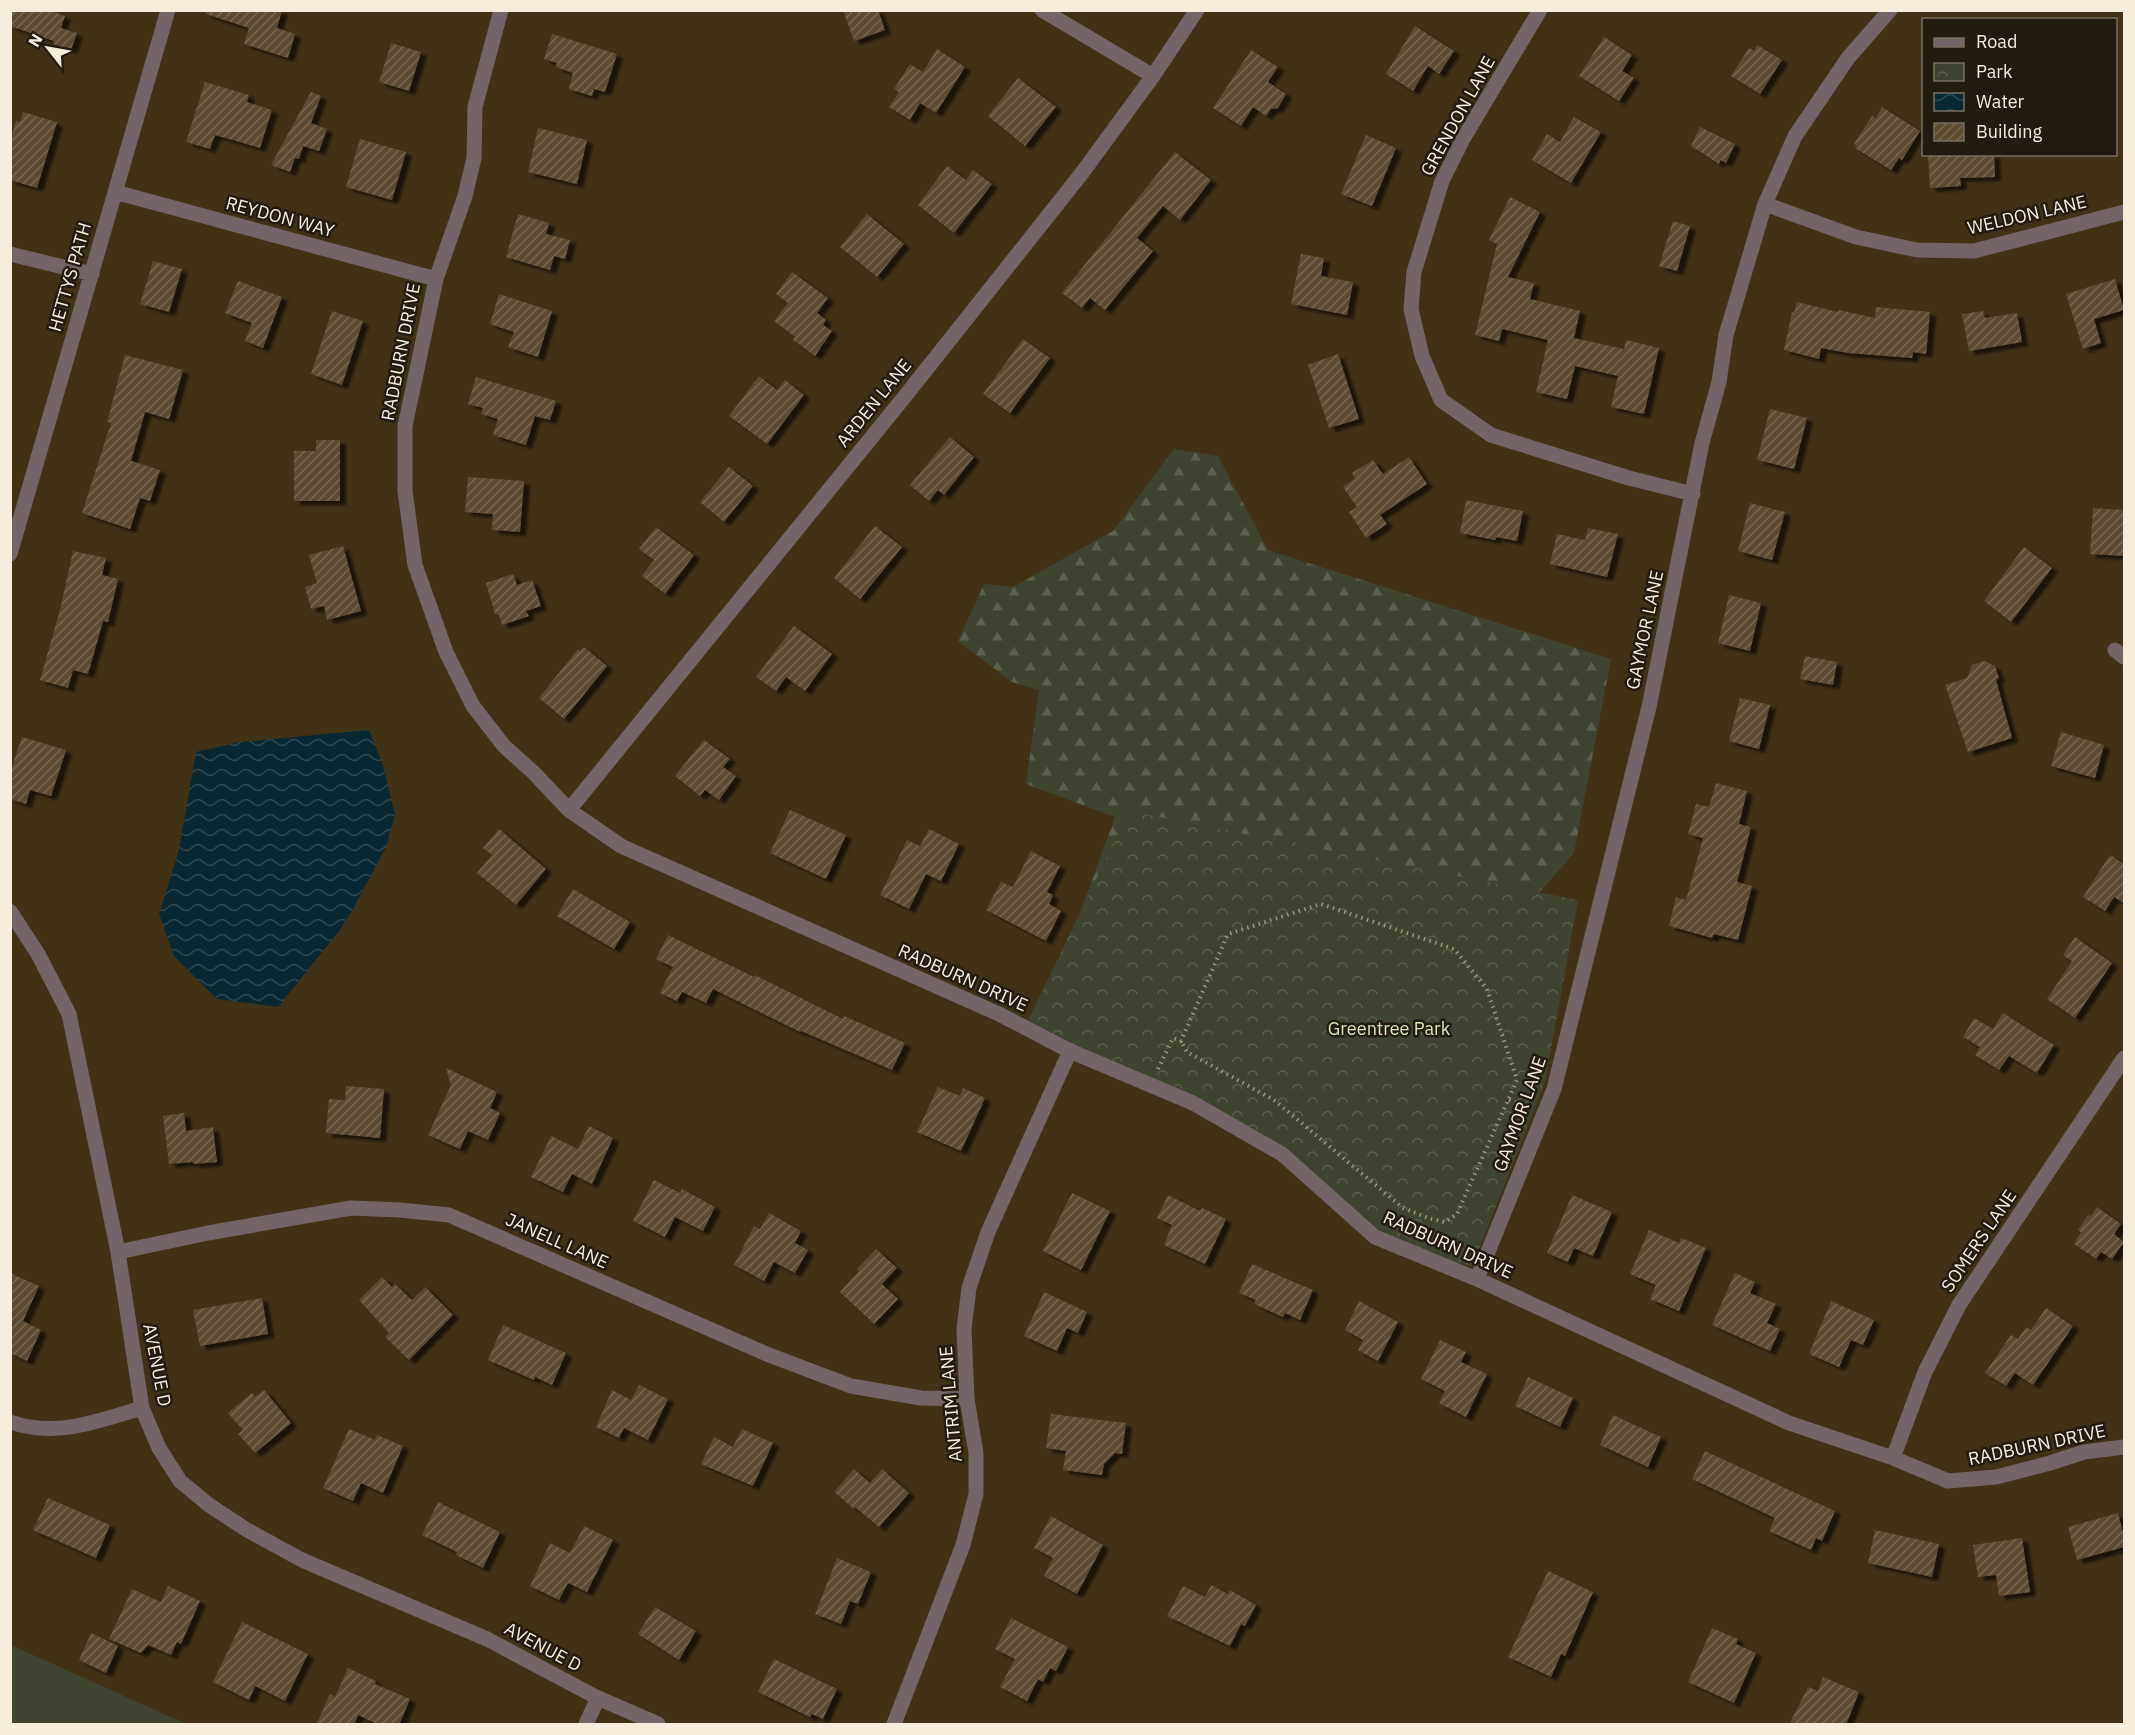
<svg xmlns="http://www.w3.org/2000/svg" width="2135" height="1735" font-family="'IBM Plex Sans',sans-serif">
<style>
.grass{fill:#3e442f}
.forest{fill:url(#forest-firs)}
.park{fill:url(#park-crowns)}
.water{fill:url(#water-waves)}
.building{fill:url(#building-hatch);filter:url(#shadow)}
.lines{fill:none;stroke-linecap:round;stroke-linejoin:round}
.path{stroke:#a0937e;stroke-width:4;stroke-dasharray:1.5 4.5;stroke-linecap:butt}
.street{stroke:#736567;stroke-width:15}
.labels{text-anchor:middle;stroke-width:5;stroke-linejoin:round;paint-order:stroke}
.street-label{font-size:18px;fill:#f7eddd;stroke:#221b0f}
.park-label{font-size:18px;fill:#d8e8b3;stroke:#221b0f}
</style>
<defs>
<pattern id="forest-firs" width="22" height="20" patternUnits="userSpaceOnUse" patternTransform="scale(1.5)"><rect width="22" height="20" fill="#3e442f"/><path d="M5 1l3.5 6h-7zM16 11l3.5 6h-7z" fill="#5b5f4d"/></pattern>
<pattern id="park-crowns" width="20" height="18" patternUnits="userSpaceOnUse" patternTransform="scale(1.5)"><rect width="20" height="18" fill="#3e442f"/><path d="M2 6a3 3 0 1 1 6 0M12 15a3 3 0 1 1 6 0" fill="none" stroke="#5b5f4d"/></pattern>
<pattern id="water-waves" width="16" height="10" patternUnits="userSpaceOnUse" patternTransform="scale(1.5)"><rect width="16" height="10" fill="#082933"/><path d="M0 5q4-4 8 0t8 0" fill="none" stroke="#2d4850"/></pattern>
<pattern id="building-hatch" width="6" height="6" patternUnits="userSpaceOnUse" patternTransform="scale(1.5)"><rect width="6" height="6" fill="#5c4c30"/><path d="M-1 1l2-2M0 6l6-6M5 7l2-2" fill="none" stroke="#74664e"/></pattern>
<filter id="shadow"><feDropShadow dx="6" dy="4" stdDeviation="1.5" flood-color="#0009"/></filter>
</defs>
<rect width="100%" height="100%" fill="#413216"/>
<!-- grass -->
<path class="grass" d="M10,1645H11L186,1724H11Z"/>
<!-- forest -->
<path class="forest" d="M1174,449L1218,456L1268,550L1611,659L1574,853L1528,905L1075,927L1115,817L1026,784L1039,690L1012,682L958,641L984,584L1013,587L1113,531Z"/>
<!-- park -->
<path class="park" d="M1129,811L1578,900L1545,1082L1472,1267L1375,1237L1282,1154L1025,1027Z"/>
<!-- water -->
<path class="water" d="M369,730L382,762L395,814L386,847L352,911L339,931L278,1007L217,999L174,956L159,914L179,850L196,752L240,742Z"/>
<!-- building -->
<path class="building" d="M10,10H49L65,16L61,28L77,33L71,50L53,44L54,41L10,26Z
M206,10H282L277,28L295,34L288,58L244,44L249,28L206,14Z
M843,10H878L885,30L854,41Z
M1415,26L1454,51L1439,74L1428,66L1413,91L1386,74Z
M552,34L617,54L605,92L594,89L592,96L569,89L573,73L556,67L557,63L544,59Z
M1604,37L1632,55L1622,71L1634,78L1619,101L1579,76Z
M391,43L421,52L409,91L379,82Z
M1757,45L1782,60L1760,94L1731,76L1749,48L1754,51Z
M937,49L965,67L936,113L920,103L910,120L889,107L899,92L894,89L910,64L923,72Z
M1251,50L1278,67L1268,82L1286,94L1278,108L1271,109L1266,116L1253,107L1241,126L1213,108Z
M1018,78L1056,107L1025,146L988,116Z
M205,82L249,95L247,102L272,110L260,148L215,135L210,149L186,142Z
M311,92L321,96L311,123L327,129L319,151L303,146L299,159L295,158L290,172L271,165Z
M1882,107L1920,131L1902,160L1899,158L1891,170L1855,148L1857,146L1854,144L1872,116L1876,118Z
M23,112L57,122L37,188L10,180V141L16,121L20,122Z
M1574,117L1601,132L1571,183L1532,160L1547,134L1560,142Z
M1700,127L1735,144L1726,163L1720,160L1719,164L1691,146Z
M538,128L587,140L577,184L528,172Z
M1366,135L1396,148L1372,206L1341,194Z
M360,139L406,152L392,200L346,187Z
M1175,152L1211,180L1180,220L1163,206L1137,238L1153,251L1105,310L1090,298L1082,308L1062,293Z
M1928,154H1994L1995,177L1960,178L1961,186L1930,188Z
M947,166L966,180L973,170L992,184L954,233L918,205Z
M1510,197L1540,212L1508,277L1534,283L1530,299L1580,311L1574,338L1624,349L1626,340L1659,348L1644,414L1611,407L1618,376L1575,366L1567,399L1536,392L1548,340L1502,329L1499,341L1475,335L1497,244L1489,240Z
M518,214L549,223L546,234L570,240L565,259L554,256L550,270L506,257Z
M867,214L904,244L877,277L840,247Z
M1673,221L1690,226L1677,271L1659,266Z
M1301,254L1324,258L1321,276L1353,282L1347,315L1291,304Z
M153,261L182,269L169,312L140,304Z
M792,272L828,298L817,313L826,320L823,325L832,331L815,356L793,340L795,337L774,321L788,303L776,294Z
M2115,279L2124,310L2094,319L2101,343L2083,349L2066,294Z
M238,281L282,297L263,348L245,341L252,323L225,313Z
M499,294L552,311L538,357L508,347L514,332L490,324Z
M1797,302L1838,312L1839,310L1875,318L1876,307L1930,312L1926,354L1913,352L1912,358L1848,353L1821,348L1819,359L1784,350L1792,312L1794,313Z
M332,311L363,321L342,385L311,374Z
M1983,311L1985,318L2017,313L2022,342L1969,351L1962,314Z
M1023,339L1050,358L1010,413L983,394Z
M1338,354L1359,419L1329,428L1308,365Z
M125,355L183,370L169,419L145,412L131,461L160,470L150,501L140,498L130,529L82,513L111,423L107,422Z
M759,376L777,390L785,380L804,395L767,444L729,416Z
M476,377L556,401L550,420L535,416L526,445L493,435L498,419L481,414L483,408L468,404Z
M1770,409L1807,418L1794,469L1757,460Z
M950,437L974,457L944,495L938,490L929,501L910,485Z
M316,440H340V501H294V451H316Z
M1409,457L1427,484L1380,515L1387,524L1366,538L1349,512L1357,507L1343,487L1355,478L1352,473L1373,460L1383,474Z
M729,467L753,486L724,522L700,502Z
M468,477L524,481L520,532L492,530L493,514L465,512Z
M1466,500L1523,511L1517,541L1496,537L1495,540L1460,533Z
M1750,503L1785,512L1772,560L1738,551Z
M2093,508L2124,510V556L2090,554Z
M875,526L902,547L860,599L834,578Z
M656,527L694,555L665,594L642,576L654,560L639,549Z
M1588,528L1618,534L1607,577L1550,564L1557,534L1585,540Z
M343,546L361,611L327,620L324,606L311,609L305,587L317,583L309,555Z
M2024,547L2052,568L2011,622L1984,601Z
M73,551L106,558L102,575L118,579L108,622L103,621L88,674L73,670L68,688L40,680L60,610Z
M513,574L517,585L532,580L541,606L526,611L529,616L502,625L499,615L495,614L486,583Z
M1729,595L1761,603L1750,651L1718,643Z
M794,626L832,654L805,691L786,677L776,691L756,677Z
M584,647L607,666L564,719L539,698L578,649L580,651Z
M1805,656L1837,662L1833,685L1800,679Z
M1984,661L1995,666L1999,678L1996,680L2012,738L1968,752L1945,685L1967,678L1972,665Z
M1740,698L1770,705L1759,749L1729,741Z
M2061,732L2104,745L2095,778L2051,766Z
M22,737L66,750L51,796L30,790L26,804L10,799V773Z
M704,740L730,759L723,767L736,776L719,800L705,790L700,796L675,776Z
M1716,783L1747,791L1739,824L1751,827L1737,882L1752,886L1738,940L1714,934L1712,938L1669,926L1676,897L1686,900L1703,838L1688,834L1696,804L1709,807Z
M790,810L846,835L826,879L770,853Z
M499,829L546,869L516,905L477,873L492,855L483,848Z
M929,829L959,844L941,881L926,874L909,909L880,895L907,840L920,846Z
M1031,851L1060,866L1047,892L1053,895L1049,904L1061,911L1046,941L986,910L1001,882L1013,887Z
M2110,855L2124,864V903L2114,897L2105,911L2083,897Z
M573,889L630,922L614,949L557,916Z
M668,935L754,977L755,975L843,1019L844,1016L905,1043L892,1070L801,1031L800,1032L713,989L706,1003L682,992L677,1001L660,993L673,967L656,959Z
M2075,937L2112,963L2075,1018L2047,999L2072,961L2063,955Z
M2003,1013L2054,1045L2037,1073L2009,1056L1999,1070L1975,1055L1980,1047L1963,1037L1974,1018L1993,1029Z
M446,1068L497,1092L490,1108L500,1113L488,1140L468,1131L460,1149L428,1135L451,1085Z
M346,1086L384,1089L380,1138L326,1133L329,1099L345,1100Z
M938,1087L960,1096L963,1088L985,1098L961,1151L917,1132Z
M184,1113L186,1131L213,1127L217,1162L194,1164L192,1162L169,1164L163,1116Z
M589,1126L613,1138L592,1184L572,1174L563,1192L531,1177L551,1136L578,1149Z
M654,1180L680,1193L682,1189L715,1207L703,1231L675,1217L665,1237L633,1221Z
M1072,1193L1110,1211L1081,1270L1043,1251Z
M1168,1195L1200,1211L1202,1208L1226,1219L1205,1264L1164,1245L1172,1225L1157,1218Z
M1572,1195L1612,1212L1593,1256L1574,1248L1568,1262L1547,1253Z
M2097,1207L2121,1224L2114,1234L2124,1242L2112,1259L2101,1252L2096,1259L2074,1244L2081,1232L2078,1230L2088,1215L2091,1216Z
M769,1213L801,1231L795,1243L808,1250L795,1273L774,1262L764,1281L734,1265L754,1226L760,1229Z
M1649,1230L1679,1243L1681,1238L1706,1248L1679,1311L1650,1299L1656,1285L1630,1274Z
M876,1249L897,1268L882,1284L898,1299L874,1324L840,1292L859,1271L857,1269Z
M1252,1264L1313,1290L1300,1320L1285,1313L1283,1317L1254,1304L1256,1300L1239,1293Z
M10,1273L39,1286L23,1321L41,1330L27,1361L10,1353Z
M1735,1273L1755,1282L1750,1293L1776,1304L1767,1323L1780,1329L1770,1351L1712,1325Z
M382,1277L392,1287L395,1284L412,1300L425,1287L453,1315L409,1360L385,1337L389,1333L359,1300Z
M1044,1292L1087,1312L1078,1333L1067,1328L1057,1351L1024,1336Z
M262,1298L268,1334L200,1346L193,1310Z
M1359,1301L1398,1322L1378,1361L1358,1350L1363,1340L1345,1330Z
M1831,1301L1874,1320L1863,1345L1851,1340L1839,1367L1809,1354Z
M2046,1308L2073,1326L2033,1385L2015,1373L2006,1386L1985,1373L2011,1335L2018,1339L2026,1327L2031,1330Z
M503,1325L566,1353L552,1385L535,1377L534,1380L488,1360Z
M1440,1340L1466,1352L1461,1362L1487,1374L1466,1417L1439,1403L1445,1391L1421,1379Z
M1528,1377L1573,1398L1560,1427L1515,1406Z
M639,1385L668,1399L648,1440L624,1428L619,1438L596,1427L612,1390L631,1400Z
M264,1390L291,1423L255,1453L238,1434L243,1430L228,1413L252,1393L255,1397Z
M1051,1414L1126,1423L1122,1454L1115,1453L1104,1464L1102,1475L1063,1470L1066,1451L1046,1448Z
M1613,1415L1661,1437L1648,1467L1600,1445Z
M349,1429L375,1440L377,1435L403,1446L383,1493L361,1483L353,1501L323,1488Z
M742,1429L773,1443L753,1486L701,1464L714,1437L733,1447Z
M1705,1451L1835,1511L1822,1541L1816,1538L1811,1550L1769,1531L1775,1518L1692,1479Z
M854,1469L870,1483L882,1469L909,1493L879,1527L855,1507L854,1509L834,1492Z
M48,1498L110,1525L96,1558L33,1530Z
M438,1502L500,1532L483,1568L456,1555L457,1552L422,1535Z
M2118,1513L2124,1537V1547L2077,1560L2068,1527Z
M1051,1516L1103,1545L1077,1594L1044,1576L1053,1558L1034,1548Z
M584,1526L613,1540L587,1592L568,1583L559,1600L530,1586L550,1543L570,1553Z
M1875,1530L1939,1544L1932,1577L1868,1563Z
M2022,1538L2030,1592L1999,1596L1996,1575L1978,1577L1973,1545Z
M837,1558L871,1572L858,1604L850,1601L841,1624L815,1614Z
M1548,1571L1593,1592L1565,1656L1561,1654L1551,1677L1508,1657Z
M1211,1585L1228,1594L1230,1590L1256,1605L1245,1626L1241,1624L1230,1646L1167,1616L1183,1586L1205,1597Z
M168,1586L200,1601L181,1644L177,1642L171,1655L148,1645L141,1653L109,1639L132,1589L161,1602Z
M655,1607L696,1631L679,1660L638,1634Z
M1011,1618L1068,1647L1056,1671L1050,1668L1043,1682L1038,1679L1027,1701L1000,1687L1015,1659L995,1649Z
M242,1622L308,1654L285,1701L255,1686L249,1700L213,1682Z
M1712,1628L1738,1639L1736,1644L1756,1653L1734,1703L1688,1682Z
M91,1633L118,1646L106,1673L79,1660Z
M774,1659L837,1689L823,1719L812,1714L810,1717L758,1692Z
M348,1668L376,1681L375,1684L410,1699L399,1725H379L358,1715L354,1725H316L330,1694L335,1697Z
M1823,1677L1859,1692L1846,1725H1789L1808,1687L1818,1691Z"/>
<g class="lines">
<!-- path -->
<path class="path" d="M1158,1069L1173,1038L1181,1041L1228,934L1321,904L1454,949L1487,989L1517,1080L1457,1214L1445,1222L1428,1218L1403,1208L1274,1100L1187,1052L1181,1041
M1509,1100L1528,1107"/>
<!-- street -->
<path class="street" d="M501,10L475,107L474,158L465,196L436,279L405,426V491L415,565L446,652L473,706L504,746L534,773L569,810L621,846L999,1014L1070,1051L1193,1103L1282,1154L1375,1237L1477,1279L1789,1423L1893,1458L1948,1481L1996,1477L2050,1463L2084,1452L2124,1447
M1042,10L1153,76
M1540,10L1463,139L1442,181L1414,272L1411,309L1422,356L1441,400L1491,435L1629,478L1693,494
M115,192L436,279
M1765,204L1856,237L1917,250L1974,251L2124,212
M10,254L92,274
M10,554L168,10
M2115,650L2124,657
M569,810L906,395L1082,173L1153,76L1197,10
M10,911L38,954L69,1014L118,1252L142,1408L159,1448L180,1481L209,1505L247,1530L302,1560L487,1639L598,1698L658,1724
M118,1252L208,1233L351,1208L400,1210L449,1215L769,1355L851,1386L921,1398L967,1399
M1477,1279L1554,1089L1649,707L1702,443L1719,382L1726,335L1765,204L1795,136L1848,58L1890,10
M10,1422C57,1438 98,1421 142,1408
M1893,1458L1925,1372L1959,1305L2124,1058
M586,1724L598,1698
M894,1724L963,1545L976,1494V1453L967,1399L964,1329L969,1288L988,1232L1070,1051"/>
</g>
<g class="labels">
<!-- street labels -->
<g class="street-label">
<text transform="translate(1458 116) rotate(-61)" y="6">GRENDON LANE</text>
<text transform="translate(2027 215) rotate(-13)" y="6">WELDON LANE</text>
<text transform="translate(280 217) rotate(15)" y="6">REYDON WAY</text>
<text transform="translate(70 277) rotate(-74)" y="6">HETTYS PATH</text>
<text transform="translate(401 352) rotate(-79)" y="6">RADBURN DRIVE</text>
<text transform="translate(874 403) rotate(-51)" y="6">ARDEN LANE</text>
<text transform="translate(1645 630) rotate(-78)" y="6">GAYMOR LANE</text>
<text transform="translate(963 978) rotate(24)" y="6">RADBURN DRIVE</text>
<text transform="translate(1520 1114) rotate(-70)" y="6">GAYMOR LANE</text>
<text transform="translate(557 1241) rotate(24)" y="6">JANELL LANE</text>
<text transform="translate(1979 1241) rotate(-56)" y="6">SOMERS LANE</text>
<text transform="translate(1448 1245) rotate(24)" y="6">RADBURN DRIVE</text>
<text transform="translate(157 1365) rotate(79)" y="6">AVENUE D</text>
<text transform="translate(951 1404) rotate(-95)" y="6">ANTRIM LANE</text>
<text transform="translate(2037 1445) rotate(-12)" y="6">RADBURN DRIVE</text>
<text transform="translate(543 1647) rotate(28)" y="6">AVENUE D</text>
</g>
<!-- park labels -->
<g class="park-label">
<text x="1389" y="1035">Greentree Park</text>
</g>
</g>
<!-- border -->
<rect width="2135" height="1735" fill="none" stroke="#f7eddd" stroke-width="24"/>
<!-- legend -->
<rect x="1922" y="18" width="195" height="138" fill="#221b0f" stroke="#776f61" stroke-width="1.5"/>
<rect x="1934" y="38" width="30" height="9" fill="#736567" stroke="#776f61" stroke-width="1.5"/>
<text x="1976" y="48" font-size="18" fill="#f7eddd">Road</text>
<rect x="1934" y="63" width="30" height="18" fill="url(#park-crowns)" stroke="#776f61" stroke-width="1.5"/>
<text x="1976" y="78" font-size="18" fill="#f7eddd">Park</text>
<rect x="1934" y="93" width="30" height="18" fill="url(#water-waves)" stroke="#776f61" stroke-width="1.5"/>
<text x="1976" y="108" font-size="18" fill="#f7eddd">Water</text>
<rect x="1934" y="123" width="30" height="18" fill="url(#building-hatch)" stroke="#776f61" stroke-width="1.5"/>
<text x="1976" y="138" font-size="18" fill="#f7eddd">Building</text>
<!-- north arrow -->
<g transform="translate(48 48) rotate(301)" stroke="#221b0f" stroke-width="4.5" paint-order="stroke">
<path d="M0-4.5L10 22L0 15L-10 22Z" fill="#f7eddd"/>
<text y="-9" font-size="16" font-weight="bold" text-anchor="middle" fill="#f7eddd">N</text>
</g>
</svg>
